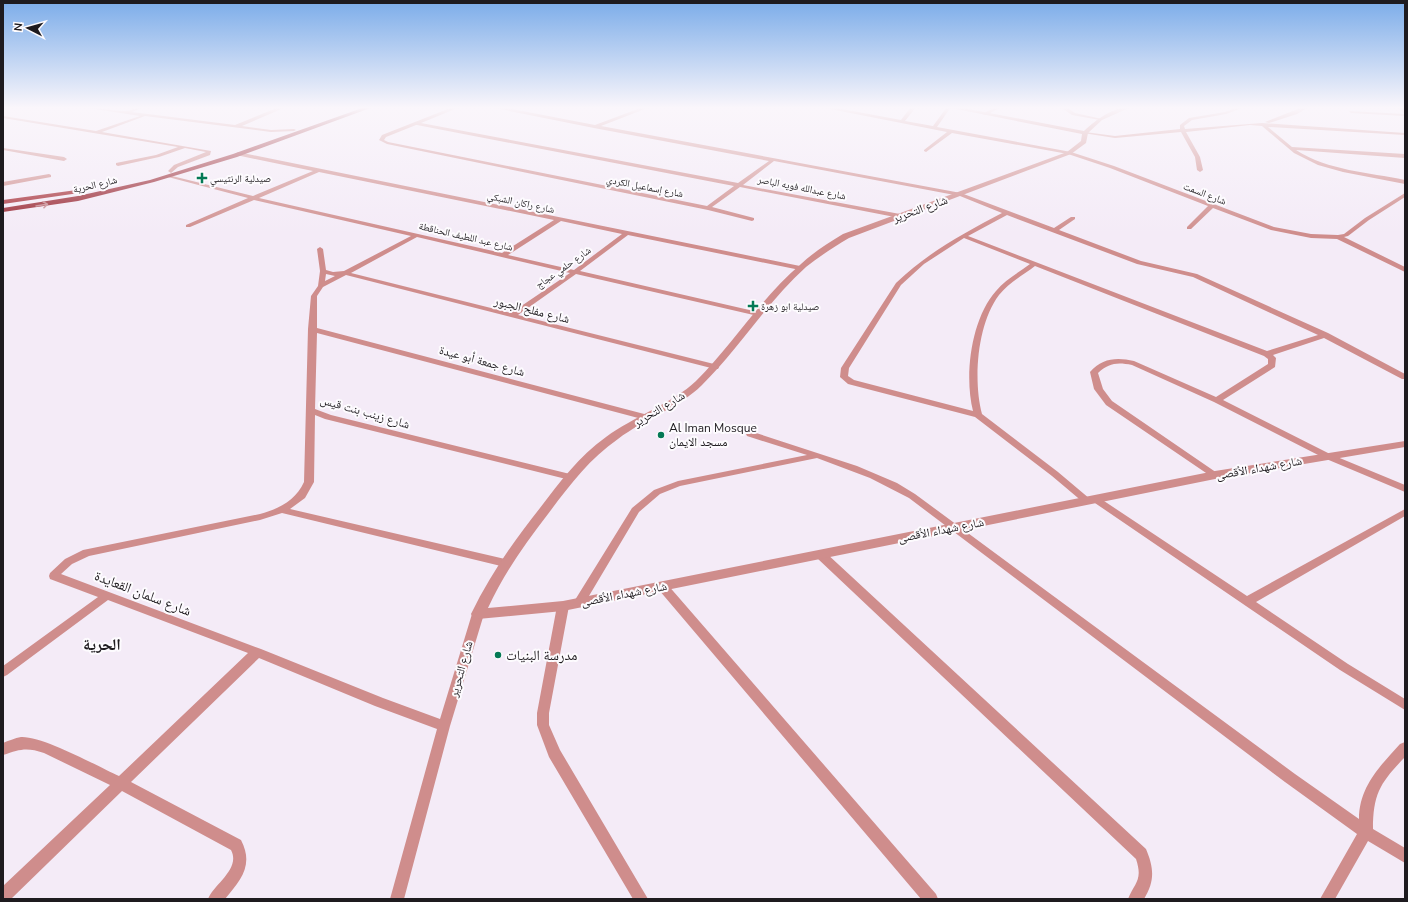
<svg xmlns="http://www.w3.org/2000/svg" width="1408" height="902" font-family="'Nunito Sans','Noto Naskh Arabic',sans-serif">
<style>
.lines{fill:none;stroke-linecap:round;stroke-linejoin:round}
.minor{fill:#cf8d8c;fill-rule:evenodd}
.tertiary{fill:#cf8d8c;fill-rule:evenodd}
.primary{fill:#a7323b;fill-rule:evenodd}
.trunk{fill:#982732;fill-rule:evenodd}
.oneway{stroke:#c5868e}
.poi-dot{fill:#047955;stroke:#fdfbfe;stroke-width:1.5}
.labels{text-anchor:middle;stroke-width:4;stroke-linejoin:round;paint-order:stroke}
.far-poi-label{font-size:10px;fill:#1e1b1f;stroke:#fdfbfe;text-anchor:start}
.far-street-label{font-size:10px;fill:#1e1b1f;stroke:#fdfbfe}
.street-label{font-size:12px;fill:#1e1b1f;stroke:#fdfbfe}
.poi-label{font-size:12px;fill:#1e1b1f;stroke:#fdfbfe;text-anchor:start}
.near-street-label{font-size:14px;fill:#1e1b1f;stroke:#fdfbfe}
.near-poi-label{font-size:14px;fill:#1e1b1f;stroke:#fdfbfe;text-anchor:start}
.near-neighbourhood-label{font-size:16px;font-weight:bold;fill:#1e1b1f;stroke:#fdfbfe}
</style>
<rect width="100%" height="100%" fill="#f4ebf7"/>
<g class="lines">
<!-- minor -->
<path class="minor" d="M82,107C96,107 111,111 125,111C131,111 137,107 144,107L132,112L235,125L279,107H286L242,126L271,130L294,129L296,130L294,131L271,132L145,116L102,132L211,151L210,155L178,167L171,173L168,171L174,165L206,152L185,148L159,157L118,166L116,165V163L156,155L178,147L3,118V116L96,131L140,116Z
M453,107H460L421,123L738,183L769,161L594,128L490,107H501L595,125L643,107H650L601,126L961,193L1054,228L1071,217H1075V219L1059,230L1141,261L1197,274L1328,333L1405,374V379H1402L1324,338L1273,355L1276,358L1275,367L1223,400L1330,454L1405,485V492L1324,458L1214,402L1132,365C1117,362 1109,363 1098,373L1103,389L1112,401L1220,475L1215,478L1212,477L1106,405L1094,389L1090,372C1102,358 1117,357 1134,361L1216,397L1268,364V359L1264,356L1035,266C1023,275 1009,283 999,295C977,324 973,380 982,414L1058,472L1090,499L1095,496L1098,497L1247,596L1405,509V516L1256,602L1348,664L1405,699V710L1340,670L1092,501L1087,504L1084,503L1052,476L975,417L848,384L840,377L841,368L896,283C927,253 964,233 1002,213L960,196L774,161L743,185L900,214L903,216L900,218L740,187L712,207L754,218V220L752,221L708,210L387,144L379,140L382,135ZM416,125H417L734,186L707,206L388,142L384,140L386,137ZM1007,215L1137,264L1193,277L1318,335L1267,351L968,236ZM964,238L1030,264C1018,273 1005,280 996,291C971,319 964,376 973,411L854,380L848,376L849,368L901,285L924,264Z
M820,107H831L901,120L911,107H916L905,121L933,126L947,107H951L937,127L1071,152L1114,166L1274,227L1311,234L1338,235L1344,234L1365,218L1405,193V197L1369,220L1348,236L1344,237L1405,267V272L1337,239L1311,238L1271,230L1213,208L1191,229H1187V227L1208,206L1110,168L1068,154L952,133L926,152L924,151V150L947,132Z
M996,107H1002L986,115L982,114Z
M1060,107H1066L1075,113L1102,119L1100,120L1072,115Z
M1238,107H1245L1226,114L1192,120L1184,126L1185,129L1262,123L1405,133V135L1268,127L1292,147L1405,154V158L1296,150C1329,171 1368,172 1405,180V184L1343,172L1318,165L1294,153L1262,126L1250,125L1186,132L1200,157L1203,170L1200,172L1197,170L1195,157L1181,132L1115,138L1083,133L1085,132L1115,136L1180,129V125L1189,118L1225,112Z
M1303,107H1309L1297,114L1269,123L1265,122Z
M1349,111L1405,114V116L1351,113Z
M3,148L64,157L67,159L64,161L3,150Z
M238,152L800,266L803,268L800,270L628,235L580,271L758,312L762,314L758,316L576,274L518,315L718,365L719,367L718,369H715L346,275L323,287L317,296V328L648,415L649,417L648,419H642L317,333L315,409L331,415L570,474L575,477L570,480L325,419L315,415L314,482L305,498L290,509L505,559L509,560L510,563L509,566L505,567L282,513L260,520L89,556L72,564L61,574L261,649L383,698L440,719L472,614L474,611L478,610L482,611L484,614L450,726L404,899H390L437,729L375,706L259,658L131,782L241,840C254,865 241,880 225,899H208C214,884 241,869 231,850L122,791L11,899H3V886L110,785L44,753C27,747 20,749 3,755V743C8,741 15,738 21,737C43,736 97,766 119,776L248,653L108,600L7,675L3,677V666L98,597L50,579L49,576L50,573L65,559L83,550L260,514C279,509 296,500 304,482L308,329L311,296L318,286L320,271L317,249L320,247L323,249L326,270L333,272L344,271L411,236L254,200L190,227H186V225L248,198L168,177V175L253,196L313,171L236,155L235,154ZM319,172L554,220L502,253L259,198ZM561,221L622,234L574,270L508,255ZM417,237L570,273L511,313L351,273ZM326,274L335,276L325,281Z
M49,174L51,175V177L3,186V182Z
M750,431L857,466L897,483L915,494L1295,774L1359,819C1359,787 1380,766 1400,744L1405,742V757C1381,782 1373,793 1373,829L1405,848V863L1368,841L1335,899H1320L1357,834L1285,782L909,498L870,478L817,458L680,486L660,494L639,512L583,606L579,607L575,606L573,603L575,600L632,508L654,490L678,481L807,455L747,436L746,434Z
M821,551L825,552L1146,849C1154,868 1155,881 1144,899H1128C1135,882 1143,880 1136,859L817,558L816,555L817,552Z
M663,583L667,584L936,894L938,899H921L659,590L658,587L659,584Z
M563,602L567,603L569,606L549,713V725L560,750L648,899H633L549,757L537,725V713L557,606L559,603Z"/>
<!-- tertiary -->
<path class="tertiary" d="M946,107H958L1084,131C1097,119 1113,107 1131,107L1102,120L1088,133L1086,143L1071,154L849,238C834,247 820,256 806,267C767,302 740,348 702,385C679,408 644,419 618,439C589,459 569,486 548,514C525,544 504,573 488,608L563,601L1215,471L1405,441V447L1215,479L563,611L478,619L473,618L471,614C490,575 513,542 540,508C560,482 579,456 606,437C633,417 673,403 696,381C733,344 761,298 801,264C814,252 828,243 843,234L1067,152L1081,141L1082,134Z
M1397,107L1405,109V114Z"/>
<!-- primary -->
<path class="primary" d="M84,189L86,190V192L3,204V200Z"/>
<!-- trunk -->
<path class="trunk" d="M365,107H373L237,157L154,182L78,201L3,212V208L78,196L150,180L233,154Z"/>
</g>
<!-- one-way arrows -->
<defs><path id="oneway-shaft" d="M-6 0H5M1.5-3L5.5 0L1.5 3" fill="none" stroke-width="1.6" stroke-linecap="round" stroke-linejoin="round"/></defs>
<use class="oneway" href="#oneway-shaft" transform="translate(42 205) rotate(-9)"/>
<!-- sky -->
<linearGradient id="sky" x2="0" y2="1"><stop stop-color="#7bace9"/><stop offset="0.46" stop-color="#faf6fb"/><stop offset="1" stop-color="#faf6fb" stop-opacity="0"/></linearGradient>
<rect width="1408" height="234" fill="url(#sky)"/>
<!-- markers -->
<g class="poi-dot">
<path d="M200 172h4v4h4v4h-4v4h-4v-4h-4v-4h4z"/>
<path d="M751 300h4v4h4v4h-4v4h-4v-4h-4v-4h4z"/>
<circle cx="661" cy="435" r="4"/>
<circle cx="498" cy="655" r="4"/>
</g>
<g class="labels">
<!-- far-poi labels -->
<g class="far-poi-label">
<text x="210" y="182">صيدلية الرنتيسي</text>
<text x="761" y="310">صيدلية ابو زهرة</text>
</g>
<!-- far-street labels -->
<g class="far-street-label">
<text transform="translate(95 184) rotate(-13)" y="4">شارع الحرية</text>
<text transform="translate(645 186) rotate(11)" y="4">شارع إسماعيل الكردي</text>
<text transform="translate(802 187) rotate(11)" y="4">شارع عبدالله فويه الباصر</text>
<text transform="translate(1205 193) rotate(21)" y="4">شارع السمت</text>
<text transform="translate(521 202) rotate(12)" y="4">شارع راكان الشبكي</text>
<text transform="translate(466 236) rotate(13)" y="4">شارع عبد اللطيف الحناقطة</text>
<text transform="translate(563 267) rotate(-35)" y="4">شارع حلمي عجاج</text>
</g>
<!-- street labels -->
<g class="street-label">
<text transform="translate(920 209) rotate(-20)" y="4">شارع التحرير</text>
<text transform="translate(532 310) rotate(14)" y="4">شارع مفلح الجبور</text>
<text transform="translate(482 361) rotate(15)" y="4">شارع جمعة أبو عيدة</text>
<text transform="translate(659 409) rotate(-31)" y="4">شارع التحرير</text>
<text transform="translate(365 412) rotate(16)" y="4">شارع زينب بنت قيس</text>
<text transform="translate(1259 468) rotate(-10)" y="4">شارع شهداء الأقصى</text>
<text transform="translate(941 530) rotate(-11)" y="4">شارع شهداء الأقصى</text>
<text transform="translate(624 594) rotate(-11)" y="4">شارع شهداء الأقصى</text>
<text transform="translate(461 669) rotate(-74)" y="4">شارع التحرير</text>
</g>
<!-- poi labels -->
<g class="poi-label">
<text x="669" y="432">Al Iman Mosque<tspan x="669" dy="14">مسجد الايمان</tspan></text>
</g>
<!-- near-street labels -->
<g class="near-street-label">
<text transform="translate(143 593) rotate(21)" y="5">شارع سلمان القعايدة</text>
</g>
<!-- near-poi labels -->
<g class="near-poi-label">
<text x="506" y="660">مدرسة البنيات</text>
</g>
<!-- near-neighbourhood labels -->
<g class="near-neighbourhood-label">
<text x="102" y="650">الحرية</text>
</g>
</g>
<!-- border -->
<rect width="1408" height="902" fill="none" stroke="#1e1b1f" stroke-width="8"/>
<!-- north arrow -->
<g transform="translate(28 28) rotate(276)" stroke="#fdfbfe" stroke-width="3" paint-order="stroke">
<path d="M0-3L7 15L0 10L-7 15Z" fill="#1e1b1f"/>
<text y="-6" font-size="11" font-weight="bold" text-anchor="middle" fill="#1e1b1f">N</text>
</g>
</svg>
